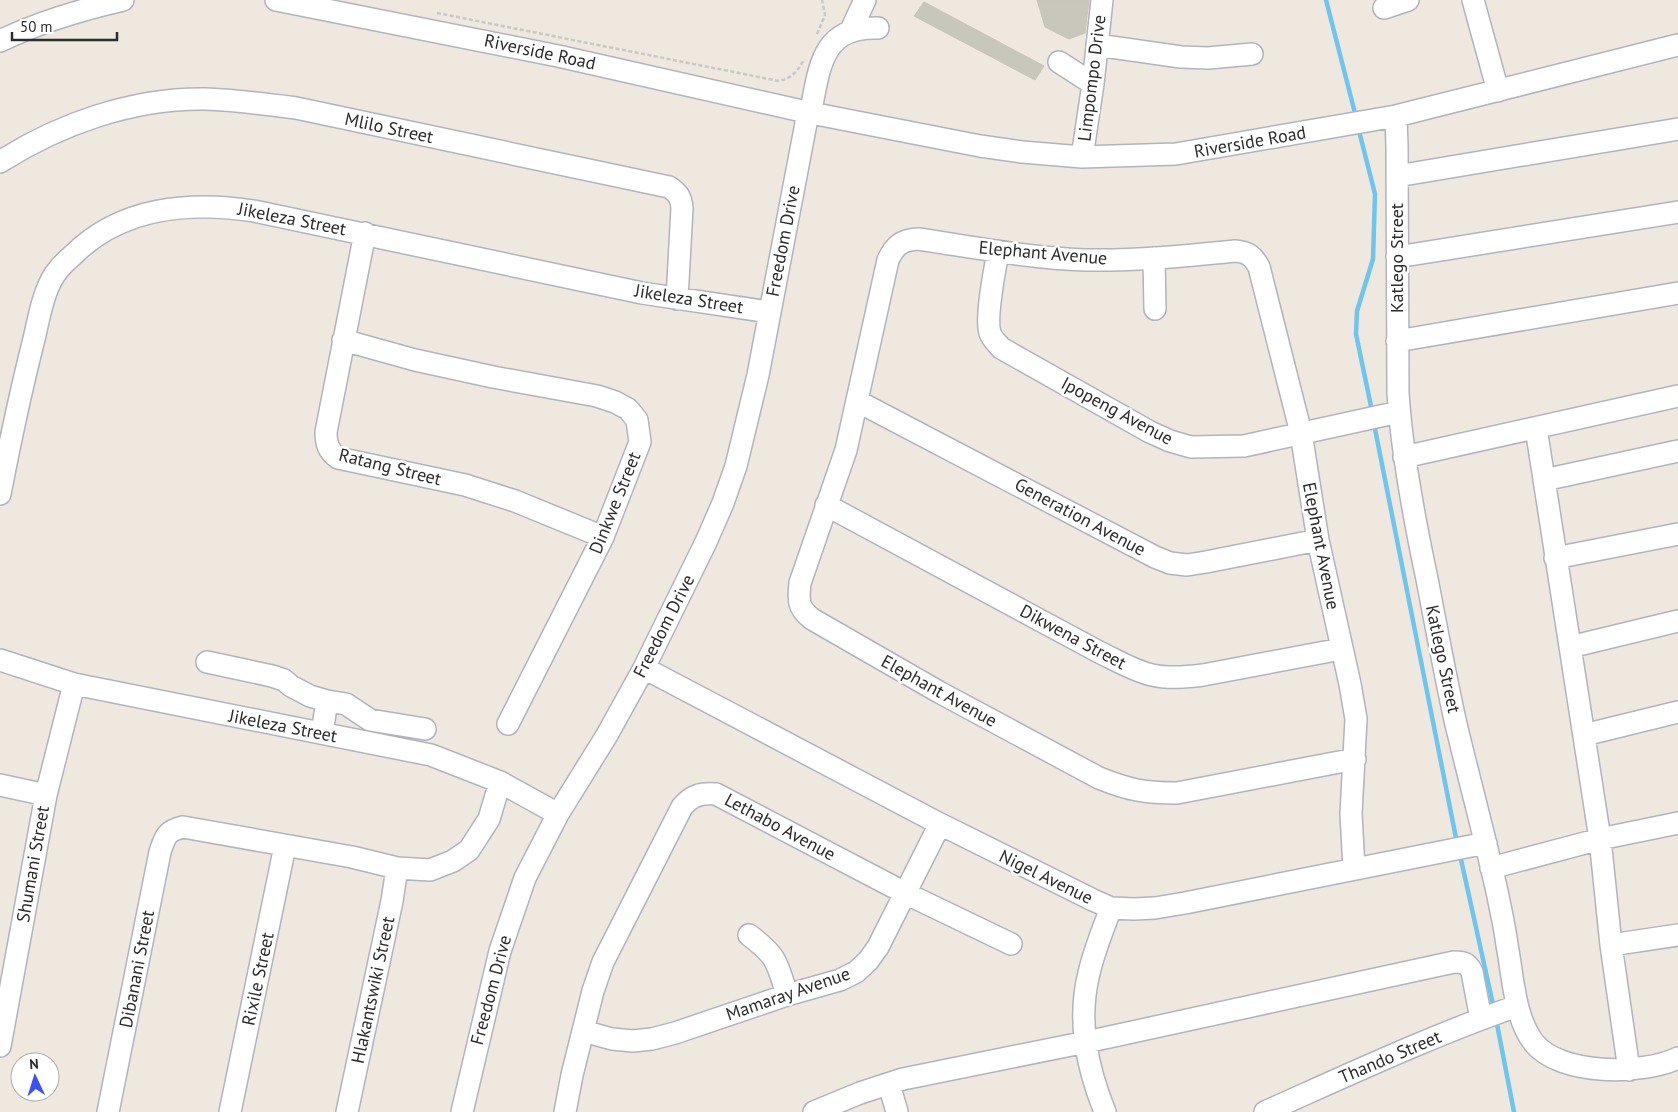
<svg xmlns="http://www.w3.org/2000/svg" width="1678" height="1112" font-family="'PT Sans',sans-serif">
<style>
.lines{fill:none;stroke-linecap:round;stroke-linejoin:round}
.stream{stroke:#6fc5f2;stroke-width:4.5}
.building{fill:#c9c6bc;stroke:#cac4b7}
.minor-casing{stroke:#b2b3c0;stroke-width:24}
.path{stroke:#c8c8c8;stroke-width:2.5;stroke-dasharray:4 2.5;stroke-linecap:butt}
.minor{stroke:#fff;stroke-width:21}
.labels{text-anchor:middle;stroke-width:5;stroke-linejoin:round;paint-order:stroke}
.street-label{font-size:18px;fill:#2c2c2c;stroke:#fff}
</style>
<rect width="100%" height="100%" fill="#eee8de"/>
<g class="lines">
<!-- stream -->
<path class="stream" d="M1326,0L1356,117
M1358,127L1375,194L1373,259L1357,311L1356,334L1372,411
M1374,424L1457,843
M1460,855L1494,1009
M1496,1019L1514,1112"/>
</g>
<!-- building -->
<path class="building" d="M1037,0H1089L1085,33L1069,39L1045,27Z
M924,2L1044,66L1035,80L914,16Z"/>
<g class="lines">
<!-- minor casing -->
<g class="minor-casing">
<path id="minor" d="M276,0L558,56L802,111
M1473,0L1498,91
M1384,8L1408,0
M851,30L865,0
M0,41C39,22 80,10 123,0
M1097,45L1181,57L1208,58L1252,54
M1059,62L1093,84
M812,105C820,62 825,26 878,28
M816,114L980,146L1022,152L1082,157L1176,154L1396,116L1678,45
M1396,116L1397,147L1398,393C1402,455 1414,518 1427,579C1436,626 1445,674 1455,720C1469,779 1485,837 1498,896C1501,912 1505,928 1507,945C1513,976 1514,1017 1534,1043C1561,1076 1642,1075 1678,1058
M1082,157L1093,84L1102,0
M0,162C59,124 133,98 205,99C235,100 265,104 296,108L669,187C678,193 681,197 682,208L677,299
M1397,176L1678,129
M365,233L326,432C326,443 328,451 338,458L465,485L515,501L603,537
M998,251C995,270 985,317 990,333C992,339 997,343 1001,348L1150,432L1170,441L1191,447L1244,446L1399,412
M1397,257L1678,212
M1154,258L1155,309
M343,340L415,360L493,377L597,396L615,402L628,409L637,420L640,442L603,537L508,724
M1397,341L1678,293
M857,401L1155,557L1170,563L1187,565L1206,562L1318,540
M1536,428L1600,839L1611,945L1629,1070
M1404,457L1678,396
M1544,480L1678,451
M0,494C10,442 21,390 34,339C39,318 43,292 55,274C60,267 67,260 73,255C121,207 190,201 254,211L642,293L769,312
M826,505L1099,652C1116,660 1134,671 1152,675C1169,679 1187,677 1203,675L1341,649
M1555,558L1678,534
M1570,647L1678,621
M0,660L74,684L431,755L500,782L558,814
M207,662L272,676L284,680L291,686L310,696L327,701L322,733
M644,668L940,824L1093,900L1111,908L1134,909L1155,908L1185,903L1486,843
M327,701L346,704L370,720L425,729
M1584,735L1678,712
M0,785L46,795
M1491,868L1600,839L1678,823
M1354,869L1351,814L1356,719L1350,684L1318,540L1301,433L1259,267C1253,256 1248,252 1235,251C1185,256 1135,261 1085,260C1029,258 973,247 918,239C902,240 895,245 888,260L846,450L800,583C798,601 798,608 812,619L939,692L1099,778C1129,790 1144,793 1177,793L1355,759
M749,935C777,956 777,962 787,995
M1611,945L1678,935
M583,1031L612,1039L633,1041L652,1039L675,1033L787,995L840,980L856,972L868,961L878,947L940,824
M0,1046L46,795L74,684
M889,1084L897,1112
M108,1112L160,852C165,837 166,831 183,827L352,857L397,868L430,870L453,861L469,850L489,819L500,782
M230,1112L285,846
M347,1112L392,901L397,868
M462,1112L500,951L525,878L558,814L607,735L644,668L706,542L723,503L736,466L758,375L807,118
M565,1112L572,1075L593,991L603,962L682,807C692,795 701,793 716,794L905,893L1011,944
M814,1112L860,1093L903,1079L1091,1041L1454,962C1464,962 1468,963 1472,972L1481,1019
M1105,1112C1087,1067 1077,1021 1089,973C1094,951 1103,929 1111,908
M1265,1112C1348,1075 1431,1036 1517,1006"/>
</g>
<!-- path -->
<path class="path" d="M437,13L779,81C792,78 797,72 803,61
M817,34L825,15L822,0"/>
<!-- minor -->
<use href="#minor" class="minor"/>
</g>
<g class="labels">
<!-- street labels -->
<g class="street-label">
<text transform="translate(540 52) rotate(12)" y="6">Riverside Road</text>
<text transform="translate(1092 78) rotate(-83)" y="6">Limpompo Drive</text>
<text transform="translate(389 128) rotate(12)" y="6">Mlilo Street</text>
<text transform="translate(1250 142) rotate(-10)" y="6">Riverside Road</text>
<text transform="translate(292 219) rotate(11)" y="6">Jikeleza Street</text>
<text transform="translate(783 241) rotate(-79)" y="6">Freedom Drive</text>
<text transform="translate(1043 253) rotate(5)" y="6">Elephant Avenue</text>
<text transform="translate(1397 258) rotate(-90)" y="6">Katlego Street</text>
<text transform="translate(689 299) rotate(9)" y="6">Jikeleza Street</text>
<text transform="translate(1117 411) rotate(28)" y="6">Ipopeng Avenue</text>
<text transform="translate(390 467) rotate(14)" y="6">Ratang Street</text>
<text transform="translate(615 503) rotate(-68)" y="6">Dinkwe Street</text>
<text transform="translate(1080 517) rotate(28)" y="6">Generation Avenue</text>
<text transform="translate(1321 546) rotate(79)" y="6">Elephant Avenue</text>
<text transform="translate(664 626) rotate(-63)" y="6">Freedom Drive</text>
<text transform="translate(1073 637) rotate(28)" y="6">Dikwena Street</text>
<text transform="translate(1443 659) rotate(78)" y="6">Katlego Street</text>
<text transform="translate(939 691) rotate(29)" y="6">Elephant Avenue</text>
<text transform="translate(283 726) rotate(11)" y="6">Jikeleza Street</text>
<text transform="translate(780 827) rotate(28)" y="6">Lethabo Avenue</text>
<text transform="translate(33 864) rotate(-80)" y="6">Shumani Street</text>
<text transform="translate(1046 877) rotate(26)" y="6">Nigel Avenue</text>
<text transform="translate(137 969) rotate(-79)" y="6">Dibanani Street</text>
<text transform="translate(258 979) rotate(-78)" y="6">Rixile Street</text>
<text transform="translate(373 990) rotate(-78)" y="6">Hlakantswiki Street</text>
<text transform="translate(491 990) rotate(-75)" y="6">Freedom Drive</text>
<text transform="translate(788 994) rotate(-19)" y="6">Mamaray Avenue</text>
<text transform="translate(1390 1057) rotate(-23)" y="6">Thando Street</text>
</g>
</g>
<!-- north arrow -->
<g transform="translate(35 1077) rotate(356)"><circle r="24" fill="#ffffff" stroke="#ababab"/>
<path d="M0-4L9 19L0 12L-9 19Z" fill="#3a50ff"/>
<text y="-8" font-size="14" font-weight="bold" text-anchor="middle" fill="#2c2c2c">N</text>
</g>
<!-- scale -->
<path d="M12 32v8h105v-8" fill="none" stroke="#2c2c2c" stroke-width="2.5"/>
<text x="20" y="32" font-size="15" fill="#2c2c2c" stroke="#ffffff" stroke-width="4" paint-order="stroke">50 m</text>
</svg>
